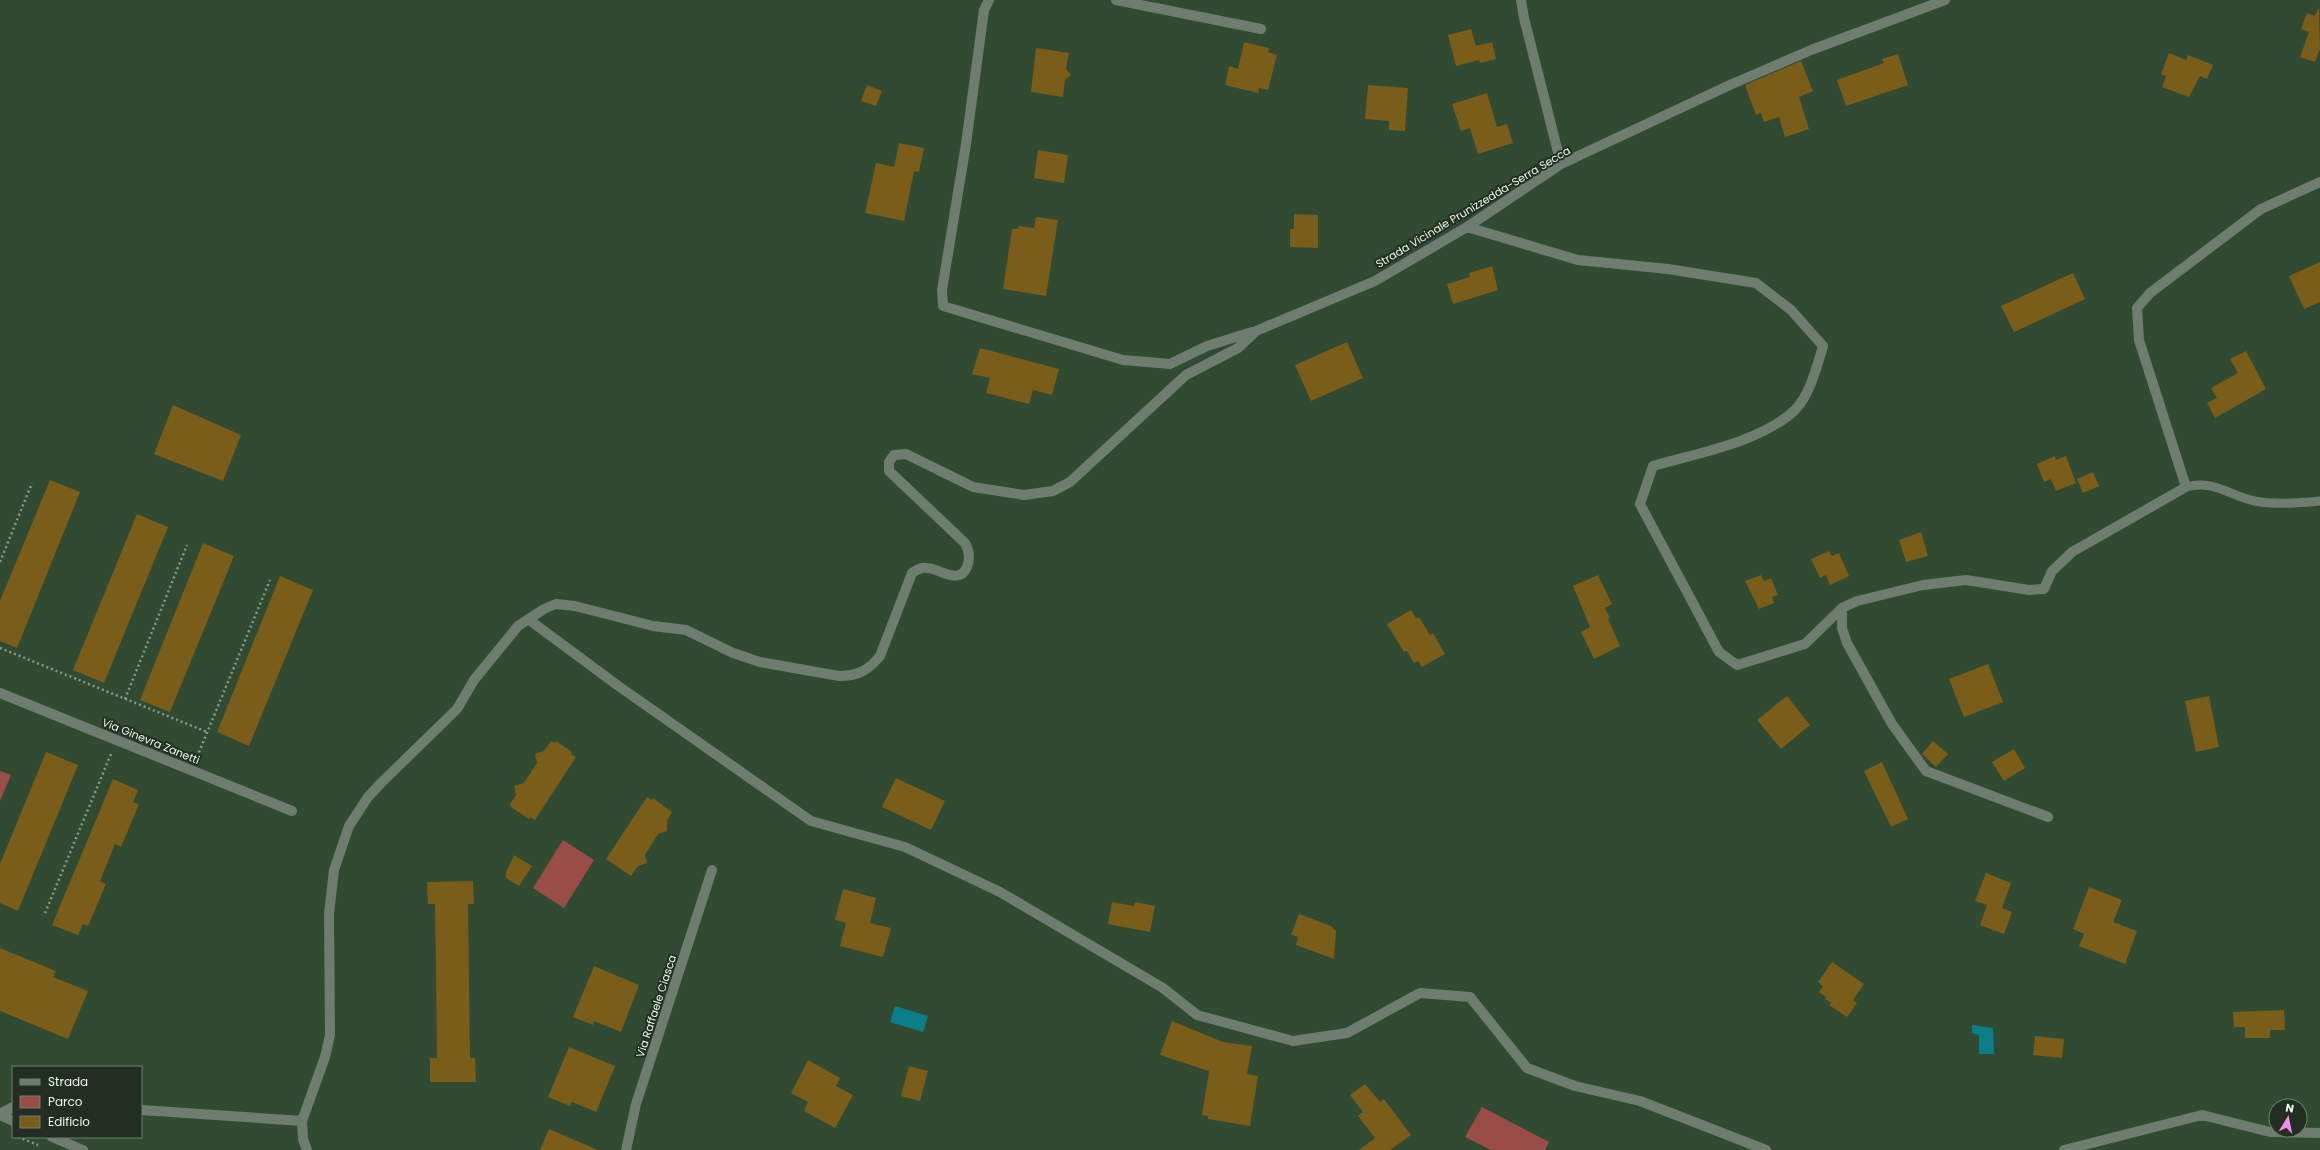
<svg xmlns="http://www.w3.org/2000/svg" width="2320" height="1150" font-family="Poppins,sans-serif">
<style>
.green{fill:#9a4c46}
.water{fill:#0b7e89}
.building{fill:#795d18}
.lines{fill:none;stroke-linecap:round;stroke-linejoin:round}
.path{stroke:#879c88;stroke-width:2.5;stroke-dasharray:2 3;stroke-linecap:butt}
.lane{stroke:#6f7c70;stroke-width:9}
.street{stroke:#6f7c70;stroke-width:10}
.labels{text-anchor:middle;stroke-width:4;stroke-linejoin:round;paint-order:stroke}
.street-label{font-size:11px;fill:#e8f8e9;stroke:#222e22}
</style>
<rect width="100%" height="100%" fill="#314b33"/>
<!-- green -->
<path class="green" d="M0,771L11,775L0,801Z
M563,840L594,860L564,908L533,888Z
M1482,1107L1549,1142L1545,1150H1491L1465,1137Z"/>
<!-- water -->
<path class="water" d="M895,1006L928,1016L923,1032L890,1022Z
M1972,1025L1993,1028L1994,1054H1979V1035L1972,1033Z"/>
<!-- building -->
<path class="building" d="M2319,7L2320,49L2315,62L2300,57L2309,32L2301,29L2307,13L2315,16Z
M1471,29L1476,46L1492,42L1496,59L1480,63L1479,60L1456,66L1448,35Z
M1244,42L1269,48L1268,52L1277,55L1268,90L1259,88L1258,93L1225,85L1229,66L1238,69Z
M1036,48L1069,53L1066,69L1071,75L1065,80L1063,97L1031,92Z
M2169,53L2186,60L2188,55L2213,65L2207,79L2200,76L2189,97L2162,87L2166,76L2161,74Z
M1898,54L1908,85L1846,106L1837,80L1884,63L1882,59Z
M1801,61L1813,91L1799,97L1809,129L1785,137L1779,117L1764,122L1761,113L1756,115L1745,85Z
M867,85L882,91L876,106L861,101Z
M1368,85L1408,88L1405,131L1389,130V121L1365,119Z
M1487,93L1497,127L1507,124L1513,143L1478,154L1470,128L1461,131L1452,104Z
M899,143L924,148L919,172L914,171L904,221L865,213L876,163L894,167Z
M1038,150L1068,155L1064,183L1034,178Z
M1294,214L1318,215V248L1290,247V229H1294Z
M1036,217L1058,220L1046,296L1003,289L1012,229H1018L1019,226L1034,228Z
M2320,262V302L2304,309L2289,276Z
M1492,266L1498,290L1453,304L1447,284L1470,277L1469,273Z
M2073,273L2085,299L2014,332L2001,306Z
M1347,342L1363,378L1311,401L1295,365Z
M980,348L1059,369L1052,395L1033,390L1029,404L986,393L990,378L972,374Z
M2246,351L2266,389L2215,418L2207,403L2217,398L2211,388L2238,373L2230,359Z
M173,405L241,435L223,481L154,454Z
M2055,456L2056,460L2066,456L2076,483L2056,491L2051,479L2044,482L2037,464Z
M2093,472L2099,486L2083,493L2077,479Z
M50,480L80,492L17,648L0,641V601Z
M137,514L168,527L104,683L73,670Z
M1921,532L1928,556L1906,562L1899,540Z
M203,543L234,556L170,712L140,700Z
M1829,551L1832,556L1839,553L1849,576L1830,585L1826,575L1820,578L1811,559Z
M1598,575L1612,604L1605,608L1610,618L1608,619L1620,646L1594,659L1581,632L1590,627L1573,586Z
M1761,575L1764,581L1771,578L1778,595L1772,597L1774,603L1759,609L1745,581Z
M280,576L313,590L249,746L217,732Z
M1411,610L1416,618L1419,617L1430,635L1433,633L1445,654L1422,667L1418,661L1414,663L1407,651L1404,652L1387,624Z
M1988,664L2003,702L1964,717L1949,679Z
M1787,696L1810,725L1781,749L1757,720Z
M2209,696L2219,747L2196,752L2185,701Z
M551,741L555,743L556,741L572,752L571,754L576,757L535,820L530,817L529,819L511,807L510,804L516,795L514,786L524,783L537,763L535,754L544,751Z
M1933,741L1948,754L1936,767L1922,754Z
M2014,749L2025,768L2004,781L1992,762Z
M46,752L78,765L18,911L0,903V864Z
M1882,762L1908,819L1891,827L1864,771Z
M896,778L945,801L931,830L882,807Z
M113,779L138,790L133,802L139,804L121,847L115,844L100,881L106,884L88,926L83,924L78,935L52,925Z
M647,797L652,800L653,798L672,812L667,821V831L658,834L645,855L647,863L638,866L631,876L606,859Z
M514,855L532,866L519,886L506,878V872Z
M1986,873L2011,883L2002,908L2012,912L2004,934L1980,925L1987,905L1975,901Z
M473,881L474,904H468L470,1058H475L476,1082H430V1058H437L436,970L435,904H428L427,882Z
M2089,887L2122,900L2113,922L2137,931L2125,964L2079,946L2084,934L2073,929Z
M843,889L876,898L870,923L891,928L883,957L840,946L846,923L835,920Z
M1112,902L1134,906L1135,902L1155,906L1150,932L1108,924Z
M1299,914L1331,926L1336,931L1334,959L1296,945L1298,937L1291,935Z
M0,948L56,971L53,977L88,991L68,1039L0,1011Z
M1832,962L1864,984L1853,1000L1857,1003L1847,1017L1829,1005L1831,1003L1825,999L1826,997L1819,992L1823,986L1818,982Z
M594,966L639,985L621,1032L594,1021L593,1025L573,1017Z
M2284,1010L2285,1030H2270V1038H2245V1027H2234L2233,1012Z
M1172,1021L1223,1042L1252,1046L1247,1074L1258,1076L1250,1126L1208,1119V1116L1202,1115L1209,1071L1160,1055Z
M2035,1036L2064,1039L2062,1058L2033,1055Z
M569,1047L615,1066L596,1112L572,1102L570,1106L548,1097Z
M808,1060L840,1078L836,1086L853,1095L835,1128L804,1111L808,1102L791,1093Z
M909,1066L928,1071L920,1101L901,1096Z
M1365,1084L1380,1102L1384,1099L1411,1135L1390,1150H1359L1375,1138L1358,1116L1363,1112L1350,1095Z
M549,1129L598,1150H540Z"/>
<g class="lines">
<!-- path -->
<path class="path" d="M0,562L32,483
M0,648L207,732
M125,699L187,545
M197,757L270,580
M45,913L111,754
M18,1137L38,1145"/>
<!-- lane -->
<path class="lane" d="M2186,487C2213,479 2230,496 2255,501C2273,505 2301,503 2320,501"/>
<!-- street -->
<path class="street" d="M989,0L984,10L966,144L942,290L943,306L1123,360L1170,364L1207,346L1252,332
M1116,0L1261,29
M1521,0L1524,18L1561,164
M1467,227L1578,260L1668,269L1756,283L1791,310L1823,346C1817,366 1810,395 1795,410C1761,442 1698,453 1653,466L1640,504L1719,652L1737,665L1805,644L1842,608L1857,601L1923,585L1966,580L2029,590L2044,589L2052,571L2072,552L2186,487L2139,340L2137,308L2150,293L2261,209L2320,182
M1842,608V628L1847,643L1892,724L1926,771L2048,817
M528,619L617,685L811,821L905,847L1000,892L1163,988L1197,1015L1293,1041L1347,1033L1420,993L1470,997L1527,1068L1575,1086L1640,1101L1766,1150
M0,693L292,811
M141,1110L302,1121
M0,1114L13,1107
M0,1115L13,1121
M52,1137L83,1150
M307,1150L303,1139L302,1121L325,1057L330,1035L329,914L334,870L349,826L368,797L381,783L457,709L474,680L518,626L544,609L556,604L575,606L653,626L686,630L733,653L760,662L839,676C857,676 868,671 880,656L912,573C917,570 921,567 927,568C939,568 959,586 967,567C970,559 969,550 965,543L889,471V462L894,455L906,454L973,487L1024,495L1053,491L1070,482L1186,375L1238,348L1256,331L1375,281L1467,227L1561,164L1732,84L1811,50L1945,0
M626,1150L636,1104L712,870
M2064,1150L2202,1115L2270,1132L2320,1133"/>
</g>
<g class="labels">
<!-- street labels -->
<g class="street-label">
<text transform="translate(1473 207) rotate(-31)" y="4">Strada Vicinale Prunizzedda-Serra Secca</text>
<text transform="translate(151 741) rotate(22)" y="4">Via Ginevra Zanetti</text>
<text transform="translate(656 1006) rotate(-72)" y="4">Via Raffaele Ciasca</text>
</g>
</g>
<!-- legend -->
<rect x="12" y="1066" width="130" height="72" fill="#222e22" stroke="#717f72"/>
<rect x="20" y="1079" width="20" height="6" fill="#6f7c70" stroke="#717f72"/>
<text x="48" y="1086" font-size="12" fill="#e8f8e9">Strada</text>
<rect x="20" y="1096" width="20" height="12" fill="#9a4c46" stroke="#717f72"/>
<text x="48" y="1106" font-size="12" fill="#e8f8e9">Parco</text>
<rect x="20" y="1116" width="20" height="12" fill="#795d18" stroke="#717f72"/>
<text x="48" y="1126" font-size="12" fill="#e8f8e9">Edificio</text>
<!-- north arrow -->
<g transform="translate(2288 1118) rotate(10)"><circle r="19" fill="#222e22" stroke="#717f72"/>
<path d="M0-3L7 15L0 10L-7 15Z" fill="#f18bf5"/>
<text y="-6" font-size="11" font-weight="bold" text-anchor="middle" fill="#e8f8e9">N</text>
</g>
</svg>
